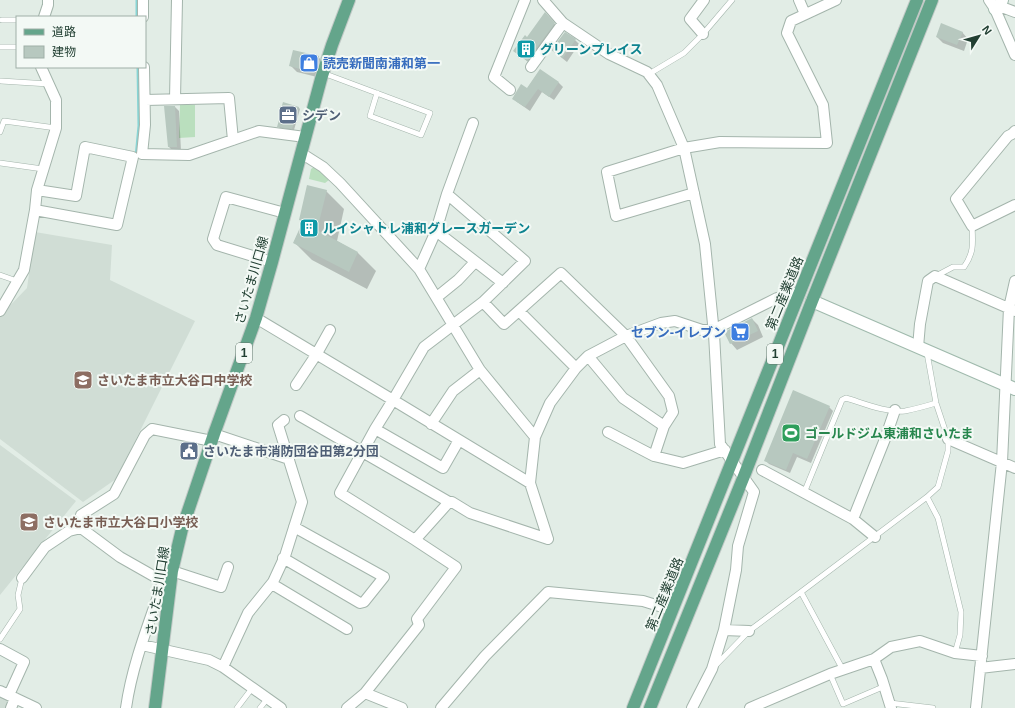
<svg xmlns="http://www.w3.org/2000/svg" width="1015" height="708" font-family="Helvetica,'Noto Sans JP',sans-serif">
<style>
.built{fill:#d0ddd5}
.green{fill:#badfbe}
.shadow{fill:#0003}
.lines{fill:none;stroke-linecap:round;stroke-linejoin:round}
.stream{stroke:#87d5d5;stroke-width:3}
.building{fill:#b7c8bf}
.lane-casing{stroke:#a4b5ac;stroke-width:6}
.street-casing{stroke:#a4b5ac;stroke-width:12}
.secondary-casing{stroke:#a0baad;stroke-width:14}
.primary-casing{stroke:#c1c9c6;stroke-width:14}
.lane{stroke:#fff;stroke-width:5}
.street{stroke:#fff;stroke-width:10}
.secondary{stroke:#fff;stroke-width:12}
.primary{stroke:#64a58b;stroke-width:12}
.labels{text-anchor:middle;stroke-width:4;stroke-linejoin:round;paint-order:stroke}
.shield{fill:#f3f9f5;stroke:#60776c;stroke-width:1}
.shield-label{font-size:12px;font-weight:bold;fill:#213f32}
.culture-label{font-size:13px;font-weight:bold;fill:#0d838f;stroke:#f3f9f5;text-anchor:start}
.shop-label{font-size:13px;font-weight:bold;fill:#366cbe;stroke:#f3f9f5;text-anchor:start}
.service-label{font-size:13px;font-weight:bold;fill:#4e5e75;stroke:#f3f9f5;text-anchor:start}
.street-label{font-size:13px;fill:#213f32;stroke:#f3f9f5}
.education-label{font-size:13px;font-weight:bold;fill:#785e54;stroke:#f3f9f5;text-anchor:start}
.leisure-label{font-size:13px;font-weight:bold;fill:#27864d;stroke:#f3f9f5;text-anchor:start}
</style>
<rect width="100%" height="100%" fill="#e2ede6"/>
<!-- built -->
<path class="built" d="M35,232L112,245L110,280L195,321L116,479L83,502L0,439V316L27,288Z
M0,445L76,501L0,595Z
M0,695L11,700L7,708H0Z"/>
<!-- green -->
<path class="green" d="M180,105H195V137L179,138Z
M314,167L319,170L329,180L325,183L309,179L311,169Z"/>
<!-- shadow -->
<path class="shadow" d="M550,19L559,29L533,66L515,51Z
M962,32L968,39L964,51L943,43L937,37Z
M575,40L579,44L567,62L552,50Z
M318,57L325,63L321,78L297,72L290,65Z
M540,70L559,83L563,87L554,100L542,92L530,111L517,102L513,98L527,89Z
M165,107H175L179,111L181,151H173L169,147Z
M298,107L300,109L294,130L280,128L278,126Z
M326,191L344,209L337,241L358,253L376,271L367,289L312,260L294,242L303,223L300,219Z
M752,319L758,325L763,337L737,350L731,343Z
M829,407L833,411L811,463L797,457L790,473L769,464L765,460Z"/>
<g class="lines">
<!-- stream -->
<path class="stream" d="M137,17V0
M136,157L139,126L138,67"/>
</g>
<!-- building -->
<path class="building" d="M545,12L555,23L527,61L513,51L525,35L527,37Z
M941,23L963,32L957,45L936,37Z
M565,32L576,39L563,58L551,50Z
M293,50L319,56L315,73L289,66Z
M540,69L559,82L549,97L538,89L525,107L512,99L521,84L527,88Z
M283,102L299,107L292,129L277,127L281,113L280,112Z
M164,106H175L177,147H168Z
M307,185L327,190L317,230L358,252L349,272L293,243L303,221L299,220Z
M752,318L758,331L730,344L724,332Z
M793,390L830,406L807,459L793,453L786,470L764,461Z"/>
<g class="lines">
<!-- lane casing -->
<g class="lane-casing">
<path id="lane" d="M2,20H17
M0,47H17
M323,73L430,113L421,135L370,116L377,93
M649,74L684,53L703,34L732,0
M1,81L49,84
M0,132L4,121L56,128
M0,163L43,169
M0,275L17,281
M936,276L953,267H964C974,253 973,243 972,226
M804,493L842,400L846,398C863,403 886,413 905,411C915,409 926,406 936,403
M927,497L938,518L961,612L960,635L955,653
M801,592L843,670
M0,639L20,609L18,595L22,578
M716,665L749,631L801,592L927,497L938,487L948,451V439L936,403L927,353
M830,674L843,704L885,686
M890,703L933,708
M237,708L253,687
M260,708L268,698"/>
</g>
<!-- street casing -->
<g class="street-casing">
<path id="street" d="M143,0V17
M543,0L563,23L609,54L647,72L657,85L684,148L705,244L714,334L720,444L754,492L738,546L736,570L724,630L749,631
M799,0L805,14
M989,0L995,9L1015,55
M999,6L1015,12
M44,17L48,5V0
M703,34L690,19L704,0
M144,67L145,125L142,154L189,155L259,131L305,137
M531,67L563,23
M510,90L494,77L525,0
M175,99L177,0
M145,100L229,98L233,140
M1015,131L1012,134L1008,136L956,199L972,226L1015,205
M301,153L323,167L340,183L419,269L480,370L535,437
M694,193L616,216L607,172L684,148L720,142L827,143L823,105L787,33L791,21L836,0
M447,194L525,261L483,302L424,347L393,400L530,483
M35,210L117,225L133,157L85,147L76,196L37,190
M436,231L503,283
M272,262L217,245L213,239L226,197L285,213
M419,269L436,231L447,194L473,123
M437,297L458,280L475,262
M483,302L504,324L561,273L626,336L669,396L673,412L664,426L654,456
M0,311L24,270L35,210L37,190L56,128V100L41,67
M519,311L576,368
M256,318L393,400L375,429L340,493L415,540
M918,347L920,324L928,281L935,276L1015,311
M588,356L623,398L664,426
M296,385L316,355L330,330
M300,416L449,502
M431,424L453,391L480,370
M375,429L443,468L459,440
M608,432L654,456L683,463L725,450
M214,434L289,459
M948,439L1015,468
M762,470L853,519L875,537
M81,515L114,494L145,435L152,429L212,441
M853,519L885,439L895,410
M548,539L530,483L535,437L550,403L576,368L588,356L626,336L661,323L675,321L702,330H713L777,298L799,292
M283,558L360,603L364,602L384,577L294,527
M172,571L221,587L228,567
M22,578L45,547L69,531L81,528L120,557L157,578L170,589
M272,584L347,629
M142,645L209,660L223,667L281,708
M0,649L24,662L9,695
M874,659L882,679L891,708
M223,667L248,613L273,582L285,556L302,502L278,425L284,420
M980,668L1015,664
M0,691L36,708
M365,693L402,708
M11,708L15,698
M126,708C132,665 149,623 163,582
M347,708L365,693L419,625L417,619L456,567L415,540L449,502H452L470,513L548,539
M441,708L485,656L548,592L643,601L672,610
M692,708L712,669L724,630
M750,708L830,674L874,659L891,647L920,641L955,653L982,656
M976,708L1002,462L1009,308L1015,281"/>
</g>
<!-- secondary casing -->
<g class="secondary-casing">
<path id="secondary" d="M995,9L999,6L1002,0
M812,301L1015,389"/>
</g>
<!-- primary casing -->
<g class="primary-casing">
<path id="primary" d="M155,708L172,571L182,529L214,434L256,318L272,262L321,79L332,45L349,0
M633,708L917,0
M650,708L744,476L812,301L932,0"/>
</g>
<!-- lane -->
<use href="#lane" class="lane"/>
<!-- street -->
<use href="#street" class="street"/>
<!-- secondary -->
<use href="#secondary" class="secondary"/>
<!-- primary -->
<use href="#primary" class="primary"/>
</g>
<!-- icons -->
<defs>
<g id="building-square" transform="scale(1)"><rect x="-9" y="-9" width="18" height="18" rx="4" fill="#0f9aa8" stroke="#f3f9f5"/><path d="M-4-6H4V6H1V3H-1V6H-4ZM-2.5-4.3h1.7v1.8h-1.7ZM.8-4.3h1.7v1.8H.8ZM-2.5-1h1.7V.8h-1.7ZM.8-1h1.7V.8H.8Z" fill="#fff"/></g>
<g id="shop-square" transform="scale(1)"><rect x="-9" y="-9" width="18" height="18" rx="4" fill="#3f7fe0" stroke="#f3f9f5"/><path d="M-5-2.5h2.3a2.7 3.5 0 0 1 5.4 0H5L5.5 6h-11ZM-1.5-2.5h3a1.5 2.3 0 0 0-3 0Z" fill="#fff"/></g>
<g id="office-square" transform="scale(1)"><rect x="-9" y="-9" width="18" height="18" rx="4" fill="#5c6f8a" stroke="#f3f9f5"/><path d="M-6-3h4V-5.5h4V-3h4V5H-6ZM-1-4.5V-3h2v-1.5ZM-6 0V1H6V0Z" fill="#fff"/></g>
<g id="supermarket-square" transform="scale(1)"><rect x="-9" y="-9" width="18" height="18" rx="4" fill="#3f7fe0" stroke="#f3f9f5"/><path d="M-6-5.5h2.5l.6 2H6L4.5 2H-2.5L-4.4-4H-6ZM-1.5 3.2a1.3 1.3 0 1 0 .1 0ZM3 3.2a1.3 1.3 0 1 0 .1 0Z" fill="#fff"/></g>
<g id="school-square" transform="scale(1)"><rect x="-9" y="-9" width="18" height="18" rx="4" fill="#8d6e63" stroke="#f3f9f5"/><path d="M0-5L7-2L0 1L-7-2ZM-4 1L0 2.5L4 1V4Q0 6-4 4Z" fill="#fff"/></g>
<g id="stadium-square" transform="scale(1)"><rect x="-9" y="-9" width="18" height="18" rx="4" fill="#2e9e5b" stroke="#f3f9f5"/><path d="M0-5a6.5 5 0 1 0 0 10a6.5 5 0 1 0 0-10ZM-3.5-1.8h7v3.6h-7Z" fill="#fff"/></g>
<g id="civic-square" transform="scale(1)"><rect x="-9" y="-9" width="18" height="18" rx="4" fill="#5c6f8a" stroke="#f3f9f5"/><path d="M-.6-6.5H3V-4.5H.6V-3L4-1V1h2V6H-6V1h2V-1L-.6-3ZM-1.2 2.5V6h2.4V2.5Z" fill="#fff"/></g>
</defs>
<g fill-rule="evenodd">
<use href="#building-square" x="526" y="49"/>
<use href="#shop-square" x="309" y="63"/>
<use href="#office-square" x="288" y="115"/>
<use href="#building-square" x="309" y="228"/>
<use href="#supermarket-square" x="740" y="332"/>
<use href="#school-square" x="83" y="380"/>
<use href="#stadium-square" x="791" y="433"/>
<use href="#civic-square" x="189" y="451"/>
<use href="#school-square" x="29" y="522"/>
</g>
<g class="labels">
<!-- shield labels -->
<g class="shield">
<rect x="236" y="343" width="16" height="20" rx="3"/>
<rect x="767" y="344" width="16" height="20" rx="3"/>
</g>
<g class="shield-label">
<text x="244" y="357">1</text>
<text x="775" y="358">1</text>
</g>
<!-- culture labels -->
<g class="culture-label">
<text x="540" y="54">グリーンプレイス</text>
<text x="323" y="233">ルイシャトレ浦和グレースガーデン</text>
</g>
<!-- shop labels -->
<g class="shop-label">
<text x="323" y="68">読売新聞南浦和第一</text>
<text x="726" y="337" text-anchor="end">セブン-イレブン</text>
</g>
<!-- service labels -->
<g class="service-label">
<text x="302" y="120">シデン</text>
<text x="203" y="456">さいたま市消防団谷田第2分団</text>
</g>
<!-- street labels -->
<g class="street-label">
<text transform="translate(251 280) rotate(-74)" y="5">さいたま川口線</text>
<text transform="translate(784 293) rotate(-68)" y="5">第二産業道路</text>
<text transform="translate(157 591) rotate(-81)" y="5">さいたま川口線</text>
<text transform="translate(664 594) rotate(-68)" y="5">第二産業道路</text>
</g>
<!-- education labels -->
<g class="education-label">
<text x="97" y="385">さいたま市立大谷口中学校</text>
<text x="43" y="527">さいたま市立大谷口小学校</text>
</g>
<!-- leisure labels -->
<g class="leisure-label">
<text x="805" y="438">ゴールドジム東浦和さいたま</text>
</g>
</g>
<!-- legend -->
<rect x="16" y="16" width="130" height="52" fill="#f3f9f5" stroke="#9fafa7"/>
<rect x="24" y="29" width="20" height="6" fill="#64a58b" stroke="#9fafa7"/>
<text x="52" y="36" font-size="12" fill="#213f32">道路</text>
<rect x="24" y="46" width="20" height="12" fill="#b7c8bf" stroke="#9fafa7"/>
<text x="52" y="56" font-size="12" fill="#213f32">建物</text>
<!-- north arrow -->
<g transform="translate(979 36) rotate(53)" stroke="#f3f9f5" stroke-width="3" paint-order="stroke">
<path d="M0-3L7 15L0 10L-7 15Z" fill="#213f32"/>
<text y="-6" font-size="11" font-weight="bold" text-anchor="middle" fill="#213f32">N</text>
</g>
</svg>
